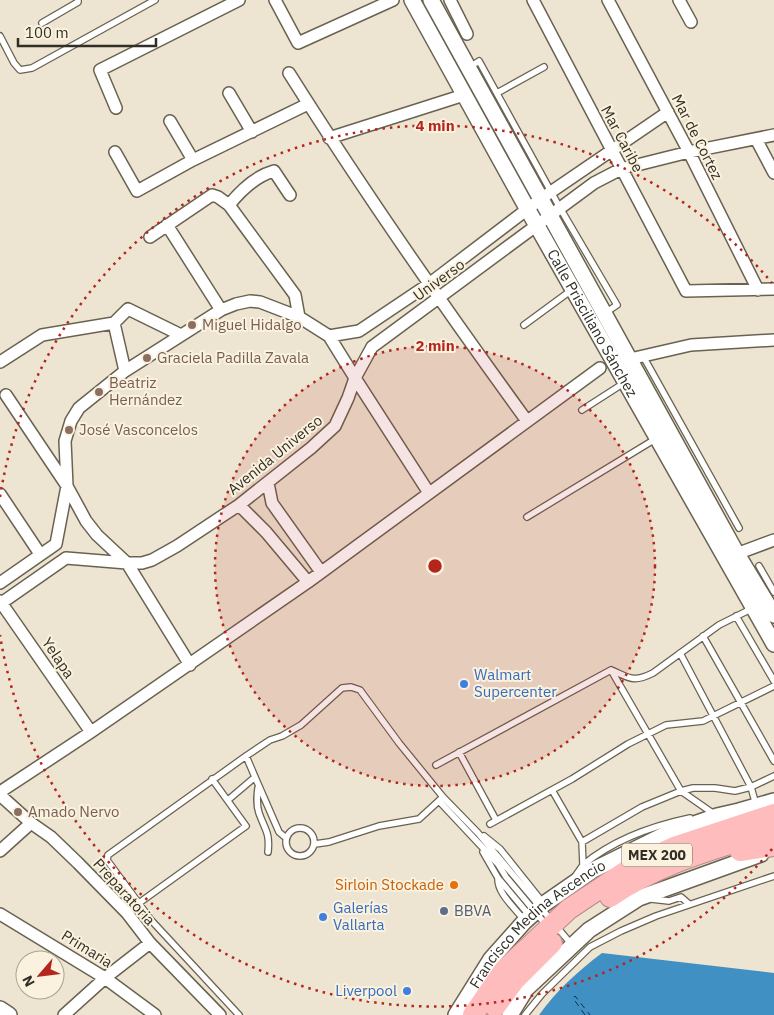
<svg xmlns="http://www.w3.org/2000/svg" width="774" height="1015" font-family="'IBM Plex Sans',sans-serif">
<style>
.water{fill:#4090c3}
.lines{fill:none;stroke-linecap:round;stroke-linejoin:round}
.ferry{stroke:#0d3146;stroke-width:1;stroke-dasharray:6 5;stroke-linecap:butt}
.lane-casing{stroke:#696251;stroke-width:8}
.street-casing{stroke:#696251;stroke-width:14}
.secondary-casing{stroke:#696251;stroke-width:18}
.highway-casing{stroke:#b78a88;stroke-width:22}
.lane{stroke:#fff;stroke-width:5.5}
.street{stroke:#fff;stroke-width:11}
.secondary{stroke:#fff;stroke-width:15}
.highway{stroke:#ffbcbd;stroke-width:20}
.ring{fill:none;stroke:#b4251d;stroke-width:2.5;stroke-dasharray:2.5 5}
.education-dot{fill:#8d6e63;stroke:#faf2de;stroke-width:2}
.shop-dot{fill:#3f7fe0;stroke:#faf2de;stroke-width:2}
.food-dot{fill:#e8710a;stroke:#faf2de;stroke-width:2}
.service-dot{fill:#5c6f8a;stroke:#faf2de;stroke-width:2}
.labels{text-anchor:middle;stroke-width:4;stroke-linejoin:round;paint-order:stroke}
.shield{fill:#faf2de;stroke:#6d695d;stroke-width:1}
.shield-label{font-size:14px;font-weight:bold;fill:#312e26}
.street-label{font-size:15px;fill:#312e26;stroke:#faf2de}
.education-label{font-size:15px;fill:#785e54;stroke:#faf2de;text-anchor:start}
.shop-label{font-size:15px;fill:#366cbe;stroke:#faf2de;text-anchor:start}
.food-label{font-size:15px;fill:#c56008;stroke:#faf2de;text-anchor:end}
.service-label{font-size:15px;fill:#4e5e75;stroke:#faf2de;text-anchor:start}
.centre{fill:#b4251d;stroke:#faf2de;stroke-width:2.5}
.ring-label{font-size:15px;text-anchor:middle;font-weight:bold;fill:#b4251d;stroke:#faf2de;stroke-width:4;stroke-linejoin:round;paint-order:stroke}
</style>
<rect width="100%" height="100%" fill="#ede5d1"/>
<!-- water -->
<path class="water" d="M602,953L774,973V1015H539C556,991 578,971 602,953Z"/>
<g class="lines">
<!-- ferry -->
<path class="ferry" d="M585,1015L573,998L575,996L590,1015"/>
<!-- lane casing -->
<g class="lane-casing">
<path id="lane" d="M42,23L78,2V0
M0,36L14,63L20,70L32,68L155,0
M470,67L479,61L560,208L617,305L605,313
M497,93L544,67
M524,325L573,289
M643,356L739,528
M582,410L624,383
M527,517L657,438
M759,566L774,592
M736,616L774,681
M703,636L774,761
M680,653L751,787L756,805
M611,670L681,791L714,814
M459,752L496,820
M436,765L611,670C630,678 633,683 653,673L719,625L753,608
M255,777L279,832L286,838
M258,788C257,796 256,804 259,813C265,830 270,832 268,852
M552,790L582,842L642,807L681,791L693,788H715L735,791L751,787L774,776
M443,797L478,833L572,945
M228,800L255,777L246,756
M439,801L498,864L506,877L547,926
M490,824L572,779L628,744L666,725L703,721L774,686
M286 842a14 14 0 1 1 28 0a14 14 0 1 1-28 0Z
M484,836L500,849L544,904
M483,852L498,878L529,915
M583,865C613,840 652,826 690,818
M576,875L583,865L582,842
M498,878C497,893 515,908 524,920
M651,899L669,901L681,897L689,904
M139,903L246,826L212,779
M239,1015L151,920L107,860L108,855L246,756L270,740L282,736L301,725L342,688L351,687L360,690L399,743L443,797L419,819L379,826L329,842L315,844
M525,1015L542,994L590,947L621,931L656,916L774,876"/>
</g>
<!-- street casing -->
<g class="street-casing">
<path id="street" d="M275,0L298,43L393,0
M450,0L467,34
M533,0L686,291L774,289
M608,0L689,152L758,290
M679,0L691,22
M289,73C364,192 444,307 527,421
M229,93L252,132
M116,108L100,70L239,0
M170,121L193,160
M329,138L464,95
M756,139L774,173
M115,152L137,191L193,160L308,104
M229,205C241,190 256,176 274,171L290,195
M167,225L221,310
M150,237L212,195L218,197L229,205L295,295L299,317
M114,323L128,309L181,335
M329,336L359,331L429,284L542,198L668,112
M630,359L691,345L774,340
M0,362L42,335L114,323L125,371
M6,395L67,486L86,521L97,535L127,563L190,665
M268,483L272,503L321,572
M0,494L40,554
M239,505L266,532L308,582
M731,556L774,540
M0,583L56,544L67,486L65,441L71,421L79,408L125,371L221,310L236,304L250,301L260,302L299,317L329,336L355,378L429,493
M0,601L91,732
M0,604L66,558L127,563H142L152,560L177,546L239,505L311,448L335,426L348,398L355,378L372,347L594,183L621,169L689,152L774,135
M0,792L91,732L308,582L600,368
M0,795L31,823L51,837L78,863L127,913L150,943L220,1015
M0,851L31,823
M0,914L105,978L155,1015
M64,1015L105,978L150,943"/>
</g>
<!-- secondary casing -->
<g class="secondary-casing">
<g id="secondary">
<path id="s1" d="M412,0L528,210L774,644"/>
<path d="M431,0L737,554L774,615"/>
<path d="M0,1009L9,1015"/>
<path id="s2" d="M456,1015L491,959L524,922L544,904L593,870L668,833L717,816L739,811L774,801"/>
<path d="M510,1015L526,989L589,930L639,898L761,854"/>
</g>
</g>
<!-- highway casing -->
<g class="highway-casing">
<path id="highway" d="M740,851L774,846
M610,897C659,863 718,848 774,830
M495,1007L514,981L552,943
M473,1015L504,970L569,909L635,865L674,847L774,814"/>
</g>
<!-- lane -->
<use href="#lane" class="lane"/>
<!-- street -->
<use href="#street" class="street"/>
<!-- secondary -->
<use href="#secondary" class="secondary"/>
<!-- highway -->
<use href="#highway" class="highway"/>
</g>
<!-- distance rings -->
<circle cx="435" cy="566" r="220" fill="#b4251d" fill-opacity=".12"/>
<g class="ring">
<circle cx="435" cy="566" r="220"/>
<path d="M772 849A440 440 0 0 1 0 635M0 497A440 440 0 0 1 772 283"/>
</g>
<!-- markers -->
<g class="education-dot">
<circle cx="192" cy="325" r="5"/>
<circle cx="147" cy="358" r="5"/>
<circle cx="99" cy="392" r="5"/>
<circle cx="69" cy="430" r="5"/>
<circle cx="18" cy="812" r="5"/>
</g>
<g class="shop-dot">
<circle cx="464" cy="684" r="5"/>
<circle cx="323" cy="917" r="5"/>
<circle cx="407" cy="991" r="5"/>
</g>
<circle class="food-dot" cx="454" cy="885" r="5"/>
<circle class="service-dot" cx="444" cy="911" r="5"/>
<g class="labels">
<!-- shield labels -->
<rect class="shield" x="622" y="843.5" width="70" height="23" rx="4"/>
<g class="shield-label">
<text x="657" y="860">MEX 200</text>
</g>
<!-- street labels -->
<g class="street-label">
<text transform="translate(697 137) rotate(63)" y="5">Mar de Cortez</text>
<text transform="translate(622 139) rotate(62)" y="5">Mar Caribe</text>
<text transform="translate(439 280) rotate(-36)" y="5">Universo</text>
<text dy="5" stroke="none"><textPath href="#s1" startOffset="370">Calle Prisciliano Sánchez</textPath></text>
<text transform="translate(275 455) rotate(-39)" y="5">Avenida Universo</text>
<text transform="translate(58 658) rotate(56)" y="5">Yelapa</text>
<text transform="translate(124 892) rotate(48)" y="5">Preparatoria</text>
<text dy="5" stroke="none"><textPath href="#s2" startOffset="124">Francisco Medina Ascencio</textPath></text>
<text transform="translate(87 949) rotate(32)" y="5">Primaria</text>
</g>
<!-- education labels -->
<g class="education-label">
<text x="202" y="330">Miguel Hidalgo</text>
<text x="157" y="363">Graciela Padilla Zavala</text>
<text x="109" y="388">Beatriz<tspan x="109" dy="17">Hernández</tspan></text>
<text x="79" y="435">José Vasconcelos</text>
<text x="28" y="817">Amado Nervo</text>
</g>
<!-- shop labels -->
<g class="shop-label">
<text x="474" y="680">Walmart<tspan x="474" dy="17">Supercenter</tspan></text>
<text x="333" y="913">Galerías<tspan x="333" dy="17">Vallarta</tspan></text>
<text x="397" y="996" text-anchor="end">Liverpool</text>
</g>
<!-- food labels -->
<g class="food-label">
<text x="444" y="890">Sirloin Stockade</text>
</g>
<!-- service labels -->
<g class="service-label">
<text x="454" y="916">BBVA</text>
</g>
</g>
<circle cx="435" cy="566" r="8" class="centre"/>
<g class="ring-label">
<text x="435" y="131">4 min</text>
<text x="435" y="351">2 min</text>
</g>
<!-- north arrow -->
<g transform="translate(40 975) rotate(242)"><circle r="24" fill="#faf2de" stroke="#aaa494"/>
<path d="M0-4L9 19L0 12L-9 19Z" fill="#b4251d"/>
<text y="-8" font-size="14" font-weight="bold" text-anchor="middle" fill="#312e26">N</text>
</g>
<!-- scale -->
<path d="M18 38v8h138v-8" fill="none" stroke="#312e26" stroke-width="2.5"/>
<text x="25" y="38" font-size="15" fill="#312e26" stroke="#faf2de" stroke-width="4" paint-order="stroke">100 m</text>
</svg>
